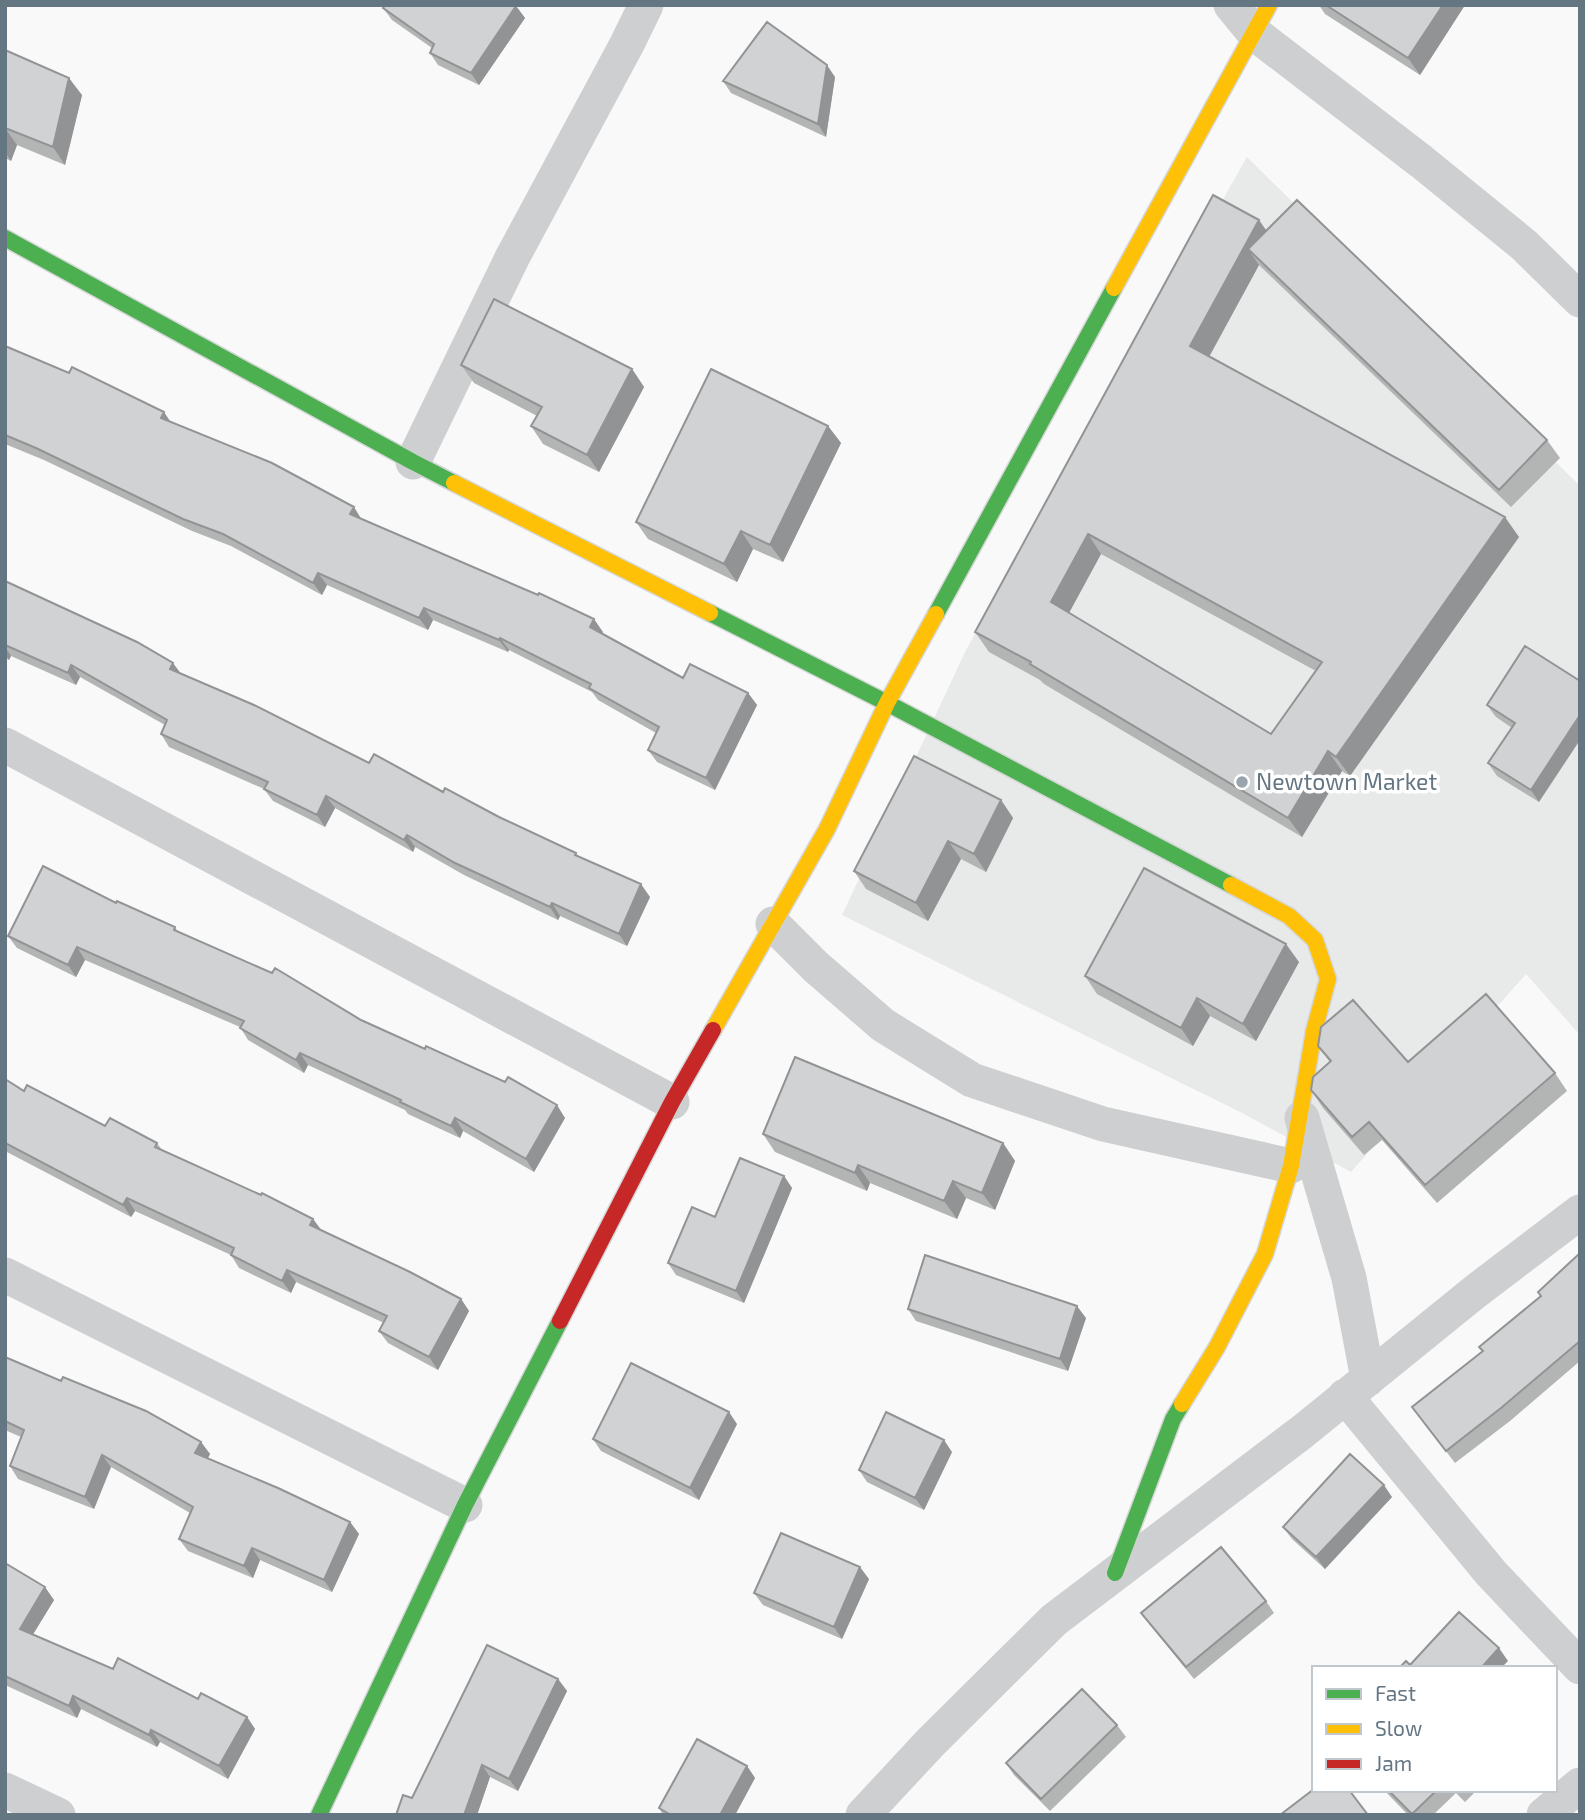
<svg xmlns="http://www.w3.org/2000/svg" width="1585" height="1820" font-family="'Exo 2',sans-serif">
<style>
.built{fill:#e8e9e9}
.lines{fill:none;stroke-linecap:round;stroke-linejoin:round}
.fast-casing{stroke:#d5d6d7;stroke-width:19}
.slow-casing{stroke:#d5d6d7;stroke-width:19}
.jam-casing{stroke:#d5d6d7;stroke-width:19}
.street{stroke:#cecfd0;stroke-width:35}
.fast{stroke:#4caf50;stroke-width:16}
.slow{stroke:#ffc107;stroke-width:16}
.jam{stroke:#c62828;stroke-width:16}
.wall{fill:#b3b5b5;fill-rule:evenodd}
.shaded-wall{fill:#929394}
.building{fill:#d0d2d3;stroke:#929394;stroke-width:2;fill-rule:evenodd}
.poi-dot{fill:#99a4ac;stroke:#fff;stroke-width:2.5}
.labels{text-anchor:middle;stroke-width:7;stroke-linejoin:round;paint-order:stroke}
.poi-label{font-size:23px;fill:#657683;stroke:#fff;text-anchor:start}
</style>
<rect width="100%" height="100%" fill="#f9f9f9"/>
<!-- built -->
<path class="built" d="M1247,157L1580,486V1035L1526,974L1351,1172L1244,1114L842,915L966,650Z"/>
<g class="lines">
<!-- fast casing -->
<g class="fast-casing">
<path id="fast" d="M5,238L413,462L454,483
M710,613L887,703L1231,885
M936,614L1114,288
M1115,1573L1173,1419L1182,1404
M319,1815L465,1505L560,1321"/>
</g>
<!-- slow casing -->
<g class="slow-casing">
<path id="slow" d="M1114,288L1269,5
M454,483L710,613
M713,1030L827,829L887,703L936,614
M1182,1404L1217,1347L1265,1254L1291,1166L1314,1031L1328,979L1315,940L1289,916L1231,885"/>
</g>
<!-- jam casing -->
<g class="jam-casing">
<path id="jam" d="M560,1321L672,1102L713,1030"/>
</g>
<!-- street -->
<path class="street" d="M1231,5L1254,33L1422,162L1524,245L1580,300
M413,462L512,258L627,44L646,5
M5,745L672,1102
M773,924L816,967L883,1025L972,1080L1103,1124L1291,1166
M1302,1118L1349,1278L1368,1379
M5,1275L465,1505
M1345,1396L1491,1573L1580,1667
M5,1790L58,1815
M863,1815L930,1743L1054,1620L1302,1432L1476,1291L1580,1212
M1544,1815L1580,1785"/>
<!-- fast -->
<use href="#fast" class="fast"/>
<!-- slow -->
<use href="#slow" class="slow"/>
<!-- jam -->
<use href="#jam" class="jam"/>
</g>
<!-- wall -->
<path class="wall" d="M1319,5H1465L1420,75L1325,14Z
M516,6L525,18L479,85L438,65L430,53L432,48L392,20L383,8Z
M5,50L82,95L65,165L17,145L11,161L5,158Z
M835,77L826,137L731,93L723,81Z
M1213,195L1266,231L1547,440L1560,458L1511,507L1259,265L1209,357L1519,537L1350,776L1342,771L1302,837L1044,684L1040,680L989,652L975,632ZM1101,554L1316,671L1271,734L1069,613Z
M5,346L171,423L362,520L603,632L602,634L683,678L748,693L757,705L715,790L657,762L648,750L656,733L598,700L592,692L509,650L508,652L433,620L428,630L327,585L322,595L231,546L192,531L44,460L5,444Z
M461,365L632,369L644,387L599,472L543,444L531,426L537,416L474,383Z
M828,426L841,443L783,562L753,549L737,582L648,539L636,522Z
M5,581L181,673L369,763L443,792L576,853L578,856L650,897L627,946L560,916L558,920L464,875L415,847L413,852L335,808L325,827L273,801L264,789L169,747L161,734L165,725L80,677L76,685L11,656L9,660L5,658Z
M1525,646L1539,802L1497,776L1488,763L1512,728L1496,717L1487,705Z
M1001,800L1013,818L986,872L961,859L928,921L866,889L854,871Z
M116,903L175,927L178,932L565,1118L534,1172L463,1131L460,1138L408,1114L405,1110L308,1065L304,1073L248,1040L240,1027L85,960L76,977L17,948L8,936Z
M1299,962L1256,1041L1210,1016L1193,1046L1097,994L1085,976Z
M1318,1046L1408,1062L1555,1073L1567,1091L1437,1203L1382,1140L1364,1155L1323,1108L1311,1090L1330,1062Z
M5,1079L24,1091L105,1126L157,1143L162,1150L313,1219L321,1230L461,1299L469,1311L438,1370L388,1343L379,1331L384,1323L296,1282L291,1293L239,1268L231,1255L135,1211L131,1217L5,1151Z
M763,1134L1003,1143L1015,1161L995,1210L966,1198L957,1219L870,1183L867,1191L775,1152Z
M784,1176L792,1188L744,1303L676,1275L668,1263L715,1217Z
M1580,1253V1361L1510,1421L1455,1463L1412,1407L1483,1352L1479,1347L1540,1296L1538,1292Z
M908,1309L1086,1318L1068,1371L916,1321Z
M5,1357L201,1442L210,1454L208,1458L350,1522L359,1534L332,1592L260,1560L253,1578L188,1551L179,1539L190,1513L111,1467L94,1509L18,1479L10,1466L21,1437L5,1430Z
M737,1424L699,1500L601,1451L593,1439Z
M952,1452L924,1510L867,1482L859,1470Z
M1392,1497L1325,1569L1292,1539L1283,1527Z
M5,1563L54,1600L33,1634L113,1669L247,1717L255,1729L228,1779L160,1742L157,1747L81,1709L77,1718L5,1685Z
M869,1579L842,1639L763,1605L754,1593Z
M1266,1601L1274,1613L1194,1679L1150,1625L1141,1613Z
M558,1679L567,1691L518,1791L490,1777L477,1815H396L412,1798Z
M1117,1725L1126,1737L1050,1811L1014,1775L1006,1763Z
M747,1766L755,1778L735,1815H663L659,1808Z
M1384,1790H1477L1465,1802L1456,1793L1433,1815H1408Z"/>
<!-- shaded-wall -->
<path class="shaded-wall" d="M1443,5H1465L1420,75L1408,58Z
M516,6L525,18L479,85L471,73Z
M827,65L835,77L826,137L818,124Z
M69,78L82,95L65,165L53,147Z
M5,128L17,145L11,161L5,152Z
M1259,220L1273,240L1248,249L1259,265L1204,366L1190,346Z
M632,369L644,387L599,472L587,455Z
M164,412L172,424L161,418Z
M828,426L841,443L783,562L770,545Z
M354,507L362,520L350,514Z
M1505,517L1519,537L1350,776L1336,757Z
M741,531L753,549L737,582L724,564Z
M1088,534L1101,554L1064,622L1051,602Z
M318,573L327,585L322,595L313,583Z
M424,608L433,620L428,630L419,618Z
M594,619L603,632L599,639L590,627Z
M500,638L509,650L508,652L499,640Z
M5,647L11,656L9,660L5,654Z
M173,663L182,675L170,669Z
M71,665L80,677L76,685L68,673Z
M748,693L757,705L715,790L706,778Z
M1580,715V740L1539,802L1531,790Z
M1328,751L1342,771L1302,837L1288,818Z
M326,796L335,808L325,827L317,815Z
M1001,800L1013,818L986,872L974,854Z
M407,835L415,847L413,852L404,840Z
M948,841L961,859L928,921L916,903Z
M641,884L650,897L627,946L619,934Z
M552,903L560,916L558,920L550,907Z
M1286,944L1299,962L1256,1041L1243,1024Z
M77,947L85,960L76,977L68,965Z
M1197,998L1210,1016L1193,1046L1181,1028Z
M300,1053L308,1065L304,1073L296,1060Z
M557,1105L565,1118L534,1172L526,1159Z
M455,1118L463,1131L460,1138L451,1126Z
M1003,1143L1015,1161L995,1210L982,1193Z
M858,1165L870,1183L867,1191L855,1173Z
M784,1176L792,1188L744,1303L736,1291Z
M953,1181L966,1198L957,1219L944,1201Z
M127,1198L135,1211L131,1217L123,1205Z
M313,1219L322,1231L310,1225Z
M287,1270L296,1282L291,1293L282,1281Z
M461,1299L469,1311L438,1370L429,1357Z
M1077,1306L1086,1318L1068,1371L1060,1359Z
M729,1412L737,1424L699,1500L690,1488Z
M944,1440L952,1452L924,1510L915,1498Z
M201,1442L210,1454L204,1465L195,1453Z
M102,1455L111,1467L94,1509L85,1497Z
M1384,1485L1392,1497L1325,1569L1316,1557Z
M350,1522L359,1534L332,1592L324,1580Z
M252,1548L260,1560L253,1578L244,1566Z
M860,1567L869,1579L842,1639L834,1627Z
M45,1587L54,1600L29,1641L20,1629Z
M1499,1648L1508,1661L1501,1668H1481Z
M558,1679L567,1691L518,1791L509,1779Z
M73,1696L81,1709L77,1718L69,1706Z
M247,1717L255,1729L228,1779L219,1766Z
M151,1730L160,1742L157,1747L149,1735Z
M482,1765L490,1777L477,1815H464Z
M747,1766L755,1778L735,1815H720Z"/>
<!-- building -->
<path class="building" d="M385,5H514L516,6L471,73L430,53L434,44L383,8Z
M1326,5H1443L1408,58Z
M767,22L827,65L818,124L723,81Z
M5,50L69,78L53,147L5,128Z
M1213,195L1259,220L1190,346L1505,517L1336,757L1328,751L1288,818L1030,664L1031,662L975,632ZM1088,534L1322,662L1271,734L1051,602Z
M1297,200L1547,440L1499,490L1248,249Z
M494,299L632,369L587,455L531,426L542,407L461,365Z
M5,346L69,373L72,367L164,412L161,418L272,463L354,507L350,514L538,595L539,593L594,619L590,627L683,678L690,664L748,693L706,778L648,750L659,727L589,688L591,684L500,638L499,640L424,608L419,618L318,573L313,583L223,534L183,519L36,448L5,435Z
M711,369L828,426L770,545L741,531L724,564L636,522Z
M5,581L137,642L173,663L170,669L254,705L369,763L374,754L443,792L445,788L499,817L576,853L575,855L641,884L619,934L552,903L550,907L455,863L407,835L404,840L326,796L317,815L264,789L268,782L161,734L167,720L71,665L68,673L5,645Z
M1525,646L1580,681V715L1531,790L1488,763L1515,723L1487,705Z
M914,756L1001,800L974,854L948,841L916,903L854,871Z
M43,866L116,903L117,901L175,927L174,930L272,973L275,968L361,1020L425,1049L426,1046L505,1082L508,1077L557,1105L526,1159L455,1118L451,1126L400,1102L401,1100L300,1053L296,1060L240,1028L244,1021L77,947L68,965L8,936Z
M1144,868L1286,944L1243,1024L1197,998L1181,1028L1085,976Z
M1486,994L1555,1073L1425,1185L1369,1122L1352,1137L1311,1090L1313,1077L1331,1061L1318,1046L1321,1027L1353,1000L1408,1062Z
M795,1057L1003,1143L982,1193L953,1181L944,1201L858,1165L855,1173L763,1134Z
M5,1079L24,1091L27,1085L105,1126L110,1118L157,1143L155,1147L261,1195L262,1193L313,1219L310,1225L410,1272L461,1299L429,1357L379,1331L387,1316L287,1270L282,1281L231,1255L234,1248L127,1198L123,1205L5,1143Z
M740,1158L784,1176L736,1291L668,1263L692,1207L715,1217Z
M1580,1253V1341L1501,1408L1446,1451L1412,1407L1483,1351L1479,1347L1541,1296L1538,1292Z
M925,1255L1077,1306L1060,1359L908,1309Z
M5,1357L61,1381L63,1377L146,1411L201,1442L195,1453L278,1488L350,1522L324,1580L252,1548L244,1566L179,1539L193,1507L102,1455L85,1497L10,1466L24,1430L5,1421Z
M631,1363L729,1412L690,1488L593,1439Z
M886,1412L944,1440L915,1498L859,1470Z
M1350,1454L1384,1485L1316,1557L1283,1527Z
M781,1533L860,1567L834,1627L754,1593Z
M1221,1547L1266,1601L1186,1667L1141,1613Z
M5,1563L45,1587L20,1629L113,1669L118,1658L198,1699L201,1693L247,1717L219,1766L151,1730L149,1735L73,1696L69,1706L5,1676Z
M1459,1612L1499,1648L1481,1668H1399L1406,1661L1410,1665Z
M487,1645L558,1679L509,1779L482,1765L464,1815H396L403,1795L412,1798Z
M1082,1689L1117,1725L1041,1799L1006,1763Z
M697,1739L747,1766L720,1815H671L659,1808Z
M1314,1789V1790H1349L1368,1815H1280Z
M1388,1790H1437L1412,1814Z"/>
<!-- markers -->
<circle class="poi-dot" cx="1242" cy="782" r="7"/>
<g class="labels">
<!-- poi labels -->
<g class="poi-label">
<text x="1256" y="790">Newtown Market</text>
</g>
</g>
<!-- border -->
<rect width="1585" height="1820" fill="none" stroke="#657683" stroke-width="14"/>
<!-- legend -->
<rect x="1312" y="1666" width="245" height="126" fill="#ffffff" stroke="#c1c8cd" stroke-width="2"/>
<rect x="1326" y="1689" width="35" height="10" fill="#4caf50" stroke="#c1c8cd" stroke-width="2"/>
<text x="1375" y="1701" font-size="21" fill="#657683">Fast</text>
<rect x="1326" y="1724" width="35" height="10" fill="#ffc107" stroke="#c1c8cd" stroke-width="2"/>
<text x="1375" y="1736" font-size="21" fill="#657683">Slow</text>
<rect x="1326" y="1759" width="35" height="10" fill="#c62828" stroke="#c1c8cd" stroke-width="2"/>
<text x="1375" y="1771" font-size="21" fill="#657683">Jam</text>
</svg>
